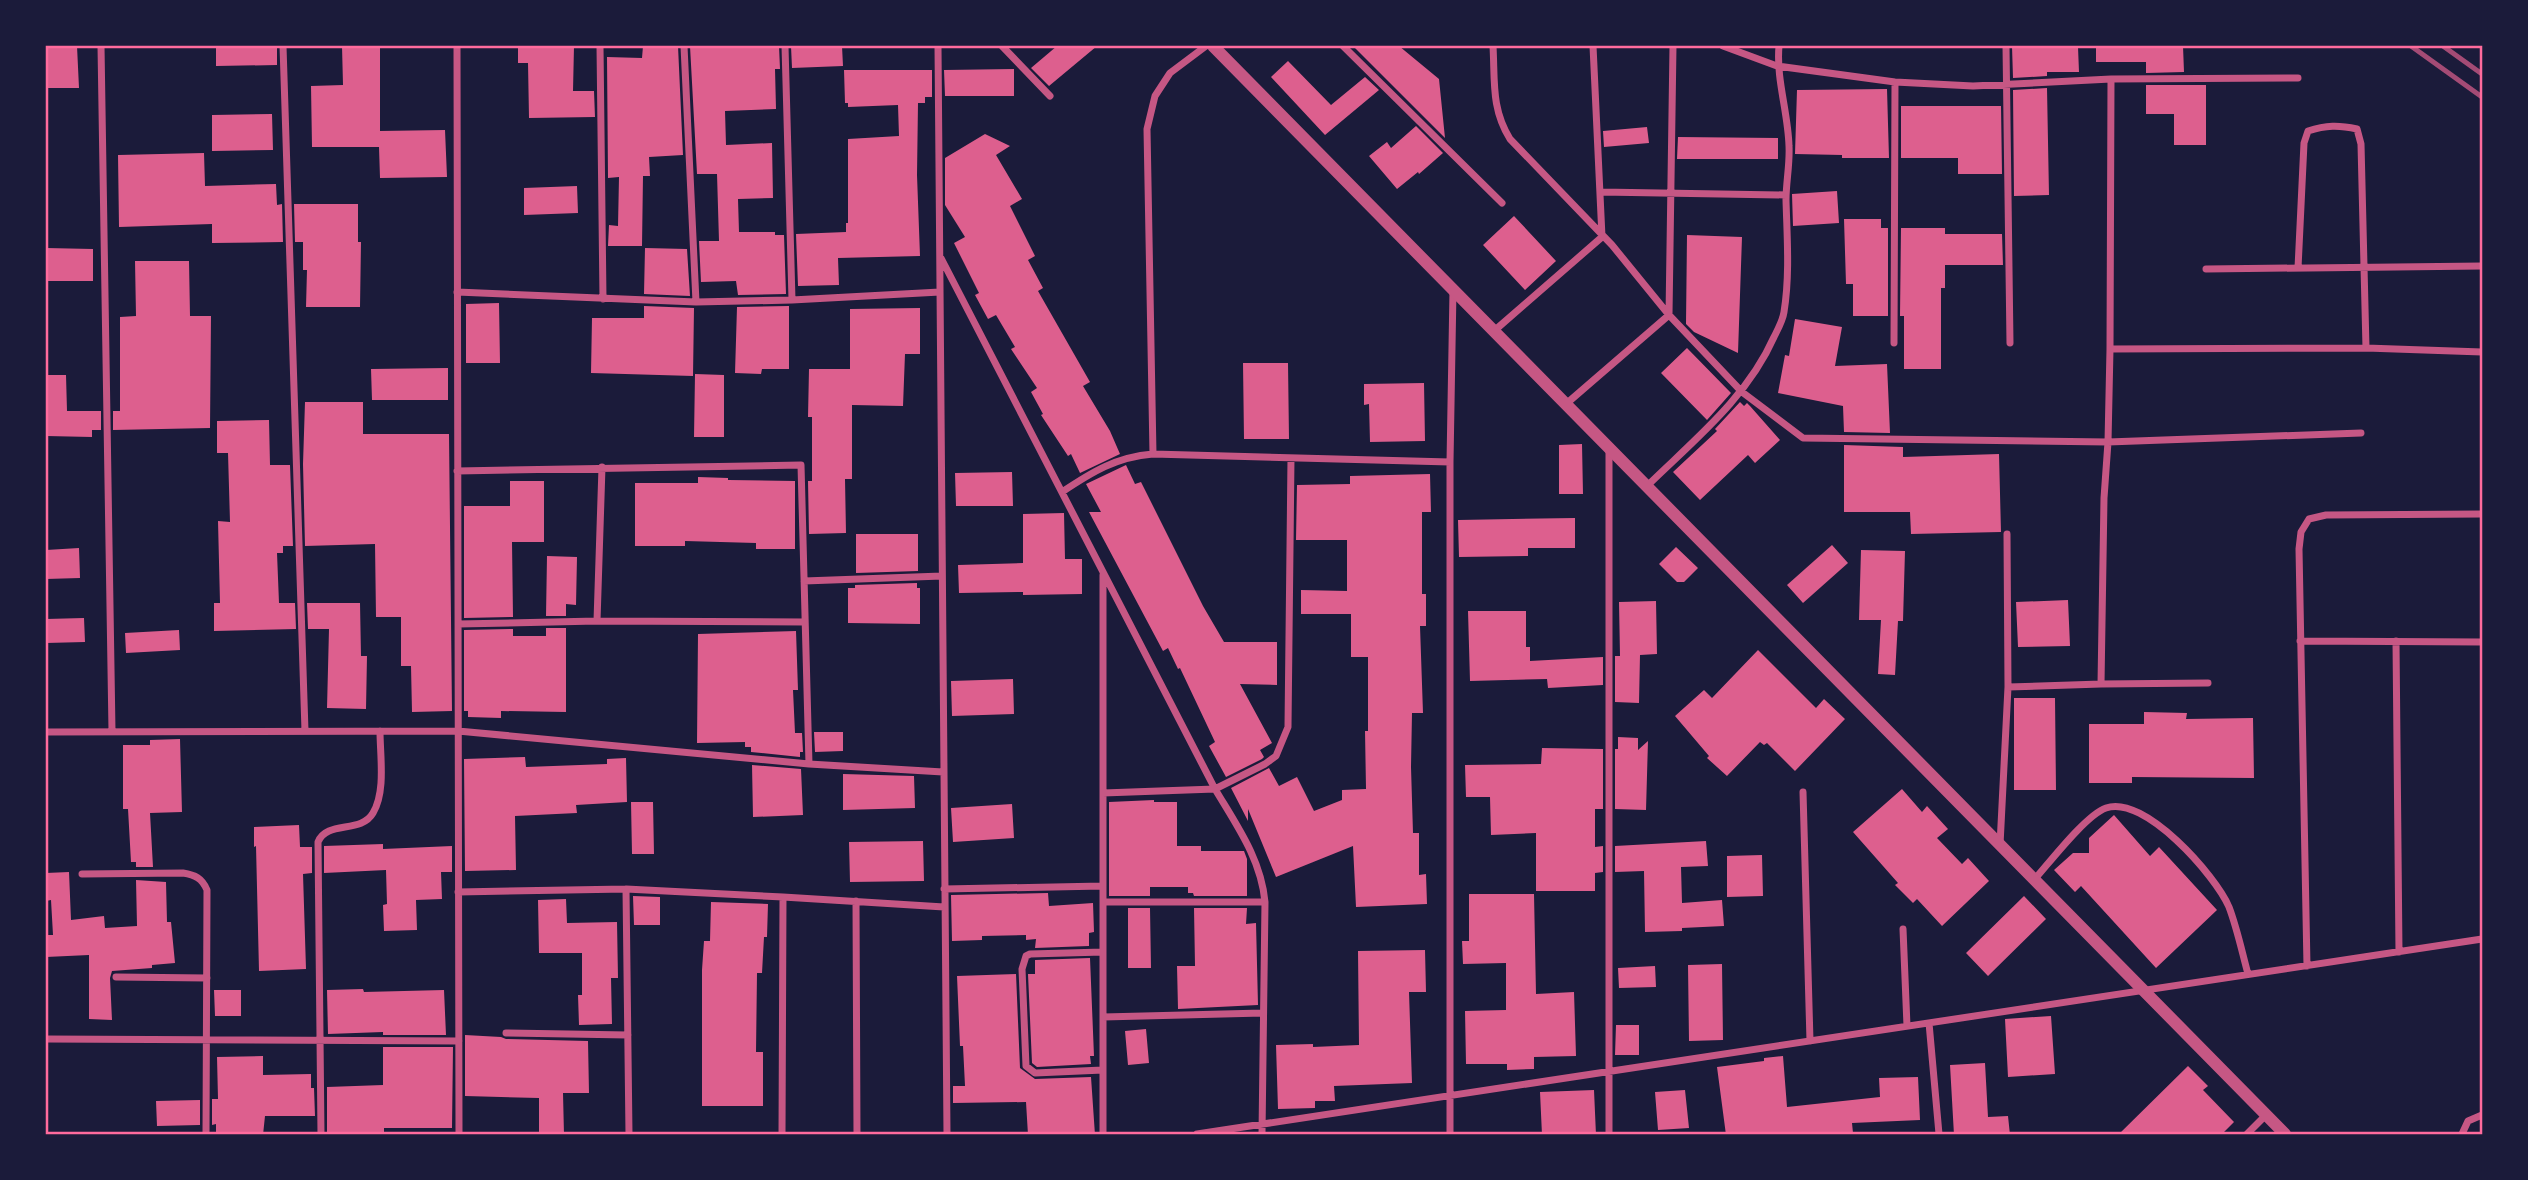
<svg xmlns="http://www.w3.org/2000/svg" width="2528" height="1180" font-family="Roboto,sans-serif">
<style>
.building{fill:#dd5f8e}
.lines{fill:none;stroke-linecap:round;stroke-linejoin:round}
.minor{stroke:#c65784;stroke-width:7}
.tertiary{stroke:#c65784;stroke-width:12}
.rail{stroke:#a44b75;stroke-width:5}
.neatline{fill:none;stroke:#ff6b9d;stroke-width:2.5}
</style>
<rect width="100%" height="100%" fill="#1b1b3a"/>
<!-- building -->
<path class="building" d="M46,46H77L79,88H46Z
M216,46H277V65L216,66Z
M342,46H380V131L445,130L447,177L380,178L379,147H312L311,86L343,85Z
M518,46H574L573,91H594L595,117L529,118L528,63H518Z
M643,46H678L683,155L649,157L650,176H643L642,246H608L609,225L618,226L619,177L608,178L607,57L642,58Z
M690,46H779L780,69H775L776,109L725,111L726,145L772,143L773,198L738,199L739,232H775V235H784L786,294L738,295L736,281L701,282L699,241H719L717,174H697Z
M791,46H842L843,66L792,68Z
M1057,46H1097L1049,86L1031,68Z
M1353,46H1399L1439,79L1445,138Z
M2012,46L2078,47L2079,72H2047V76L2013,78Z
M2096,46H2183L2184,72L2146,73V62H2096Z
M1288,61L1331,105L1365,77L1379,90L1325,135L1271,77Z
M1014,69V96H945L944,70Z
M844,70H932V97H925V103H918L917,175L920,256L838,258L839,285L798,286L796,234L846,232V223H848V139L899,136L898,105L848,107V103H845Z
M2146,85H2206V145H2174V114H2146Z
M2047,88L2049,195L2014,196L2013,90Z
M1887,89L1889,158H1842V155L1795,154L1797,90Z
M1901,106H2001L2002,174H1958V158H1901Z
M272,114L273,150L212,151V115Z
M1416,126L1443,153L1419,174L1418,172L1397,189L1369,156L1387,142L1391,148Z
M1647,127L1649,143L1604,147L1603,131Z
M985,134L1010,146L996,155L1022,199L1010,206L1035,256L1028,260L1043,288L1038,291L1090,382L1083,386L1110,431L1120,454L1080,473L1071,454L1068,456L1041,415L1043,414L1031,392L1037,388L1011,349L1015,347L996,315L988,319L975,295L979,293L954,243L965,237L945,205V158Z
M1678,137L1778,138V159H1677Z
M204,153L205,186L276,184L277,205L282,204L283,242L212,243V224L119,227L118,155Z
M577,186L578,213L524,215V188Z
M1837,191L1839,223L1793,226L1792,194Z
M294,204H358V242H361L360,307H306L307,270H303V242H295Z
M1514,216L1556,261L1525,290L1483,245Z
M1844,219H1881V228H1888V316H1853V284H1846Z
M1901,228H1945V234H2002L2003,265H1945V288H1941V369H1904V316H1900Z
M1687,235L1742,237L1738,353L1694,332L1686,324Z
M46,248L93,249V281H46Z
M645,248L687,249L690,296L644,294Z
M135,261H189L190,316H211L210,428L113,430V411H120V317L136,316Z
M499,303L500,363H466V304Z
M644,306L694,308L693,376L591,373L592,318H644Z
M789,306V369H762L761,374L735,373L737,307Z
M920,308V354H905L903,406L852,405V479H845L846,533L809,534L808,481H812V417H808L809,369H850V309Z
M1795,319L1842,327L1835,366L1887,364L1890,433L1844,432L1843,406L1778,393L1785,355L1789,356Z
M1687,348L1731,393L1707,420L1661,373Z
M1243,363H1288L1289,439H1244Z
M448,368V400H372L371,369Z
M695,374L724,375V437H694Z
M46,375H66L67,411H101V430H92V437L46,436Z
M1424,383L1425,441L1370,442L1369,404L1364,405V384Z
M305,402H363V434H449L452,711L412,712L411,666H401V617H376L375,544L305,546L303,464Z
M1740,402L1744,406L1747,403L1750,406L1780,440L1755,463L1748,455L1700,500L1673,472L1717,431L1715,429Z
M269,420L270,465H290L293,546H283V553H277L279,603H295L296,629L214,631V603H220L218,521L230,522L228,453H217V421Z
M1582,444L1583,494H1559V445Z
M1844,445L1903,447V457L1999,454L2001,532L1911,534L1910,512H1844Z
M1126,465L1135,484L1141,482L1203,606L1224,642H1277V685L1240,684L1272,743L1260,750L1264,757L1262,759L1226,777L1209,746L1215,742L1180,668L1178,669L1168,648L1163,651L1089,512H1101L1086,484Z
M1012,472L1013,506H956L955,473Z
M1430,474L1431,512H1422V594H1426V626H1420L1423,713H1412L1411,767L1413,833H1419V875L1426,874L1427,904L1356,907L1353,846L1276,877L1248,809V821L1231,788L1269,768L1279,786L1297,777L1314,811L1342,800V790L1366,789L1365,731H1368V657H1351V614H1301V590L1347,591V540H1296L1297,485L1350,484V476Z
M698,477L728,478V480L795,481V549H756V543L685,541V546H635V483H698Z
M510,481H544V542H512L513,617L464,618V506H510Z
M1064,513L1065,559H1082V594L1023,595V592L959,593L958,565L1023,563V514Z
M1575,518V548H1528V556L1459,557L1458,520Z
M856,534H918V571L856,573Z
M1832,545L1848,563L1803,603L1787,585Z
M1676,547L1698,568L1684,582H1677L1659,564Z
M79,548L80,578L46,579V550Z
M1861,550L1905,551L1903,621H1898L1895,675L1878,674L1881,620H1859Z
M547,556L577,557L576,605L566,604V616H546Z
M917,583V588H920V624L848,623V588H855V585Z
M2068,600L2070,646L2018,647L2016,602Z
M1656,601L1657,654L1640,655L1639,703L1615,702V656H1620L1619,602Z
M307,603H360L361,656H367L366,709L327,708L329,629H308Z
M1468,611H1526V647H1530V661L1603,657V685L1548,688L1547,679L1470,681Z
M84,618L85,642L46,643V619Z
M546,628H566V712L501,711V718L468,717V711H464V630L513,629V636H546Z
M179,630L180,650L126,653L125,633Z
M796,631L798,690H793L795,733H802L803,752H800V757L751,752V747H745V742L697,743L698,634Z
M1758,650L1816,708L1824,699L1845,719L1795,771L1767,743L1764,745L1760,742L1727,776L1707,758L1709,756L1675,716L1704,690L1712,698Z
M1013,679L1014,714L952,716L951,681Z
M2014,698H2055L2056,790H2014Z
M2144,712L2187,713L2186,719L2253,718L2254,778L2132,777V783H2089V724H2144Z
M814,732H843V751L815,752Z
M1618,737L1638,738V750L1648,741L1646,810L1615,809V749H1618Z
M180,739L182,812L150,813L153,867H136V862H131L128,809H123V745H150V740Z
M1542,748L1603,749V809H1595V847L1603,846V872L1595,873V891H1536V833L1491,835L1490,797H1466L1465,765L1541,764Z
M525,757L526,767L607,764V759L626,758L627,802L576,805L577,813L515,816L516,870L465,871L464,759Z
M752,765L801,769L803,815L753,817Z
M843,774L914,776L915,808L843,810Z
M1902,789L1922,812L1927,806L1948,829L1937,838L1962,864L1968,858L1989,881L1942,926L1917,899L1913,903L1895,885L1898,883L1853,832Z
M1154,800V802H1177V846H1201V851H1244L1247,859V896H1194L1193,893H1188V887H1150V896H1109V802Z
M631,802H653L654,854H632Z
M1012,804L1014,838L953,842L951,808Z
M2114,815L2150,856L2159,847L2217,910L2156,968L2081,886L2075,892L2054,870L2073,853H2089V838Z
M299,825L300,847H312V873L303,874L306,969L259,971L256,846L254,847V827Z
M923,841L924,881L850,882L849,842Z
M1706,841L1708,866L1681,867L1682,903L1722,900L1724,926L1682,928V931L1645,932L1644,871L1615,872V846Z
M383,844V849L452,846V872H441L442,899L416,900L417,930L384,931L383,905L387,904L386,870L324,873V846Z
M1762,855L1763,896L1727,897V856Z
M69,872L71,920L104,916L105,928L137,926L136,880L166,882L167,922H171L175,963L152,965V968L112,971L110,978L112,1020L89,1019V955L46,957V935H53L51,900L46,901V873Z
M1048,893L1049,906L1093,903L1094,932L1089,933V946L1035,948L1036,939L1026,940V935L982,936V940L952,941L951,895Z
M1469,894H1534L1536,994L1574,992L1576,1056L1534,1057V1069L1507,1070V1064H1466L1465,1011L1506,1010V963L1463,964L1462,941H1469Z
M633,896L660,897V925H634Z
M2024,896L2046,919L1988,976L1966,953Z
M566,899L567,923L617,922L618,978H611L612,1024L579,1025L578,995H582V953H539L538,900Z
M711,902L768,904L767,937H764L762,973H757L756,1052H763V1106H702V970L704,941H710Z
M1128,908H1150L1151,968H1128Z
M1194,908H1247L1246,924L1256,923L1258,1005L1178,1009L1177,966H1195Z
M1425,950L1426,992H1409L1412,1083L1334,1086L1335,1101H1315V1108L1278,1109L1276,1045L1313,1044V1047L1359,1045L1358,951Z
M1090,958L1094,1056H1090L1091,1064L1037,1067L1032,1063L1028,974H1035V960Z
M1722,964L1723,1040L1689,1041L1688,965Z
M1655,966L1656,987L1619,988L1618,968Z
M1016,974L1020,1068L1035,1079L1091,1077L1095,1135H1028L1026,1102L953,1103V1086H965L963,1046H960L957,976Z
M363,989L364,992L444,990L446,1035H453H383V1032L328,1034L327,990Z
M214,990H241V1016H215Z
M2051,1016L2055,1074L2008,1077L2005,1019Z
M1616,1025H1639V1055H1615Z
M1146,1029L1149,1063L1128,1065L1125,1031Z
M465,1035L501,1037L506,1039L588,1041L589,1093H563L564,1135H539V1098L465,1096Z
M383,1047H453L452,1128H384V1132L327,1134V1087L383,1085Z
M263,1056V1075L311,1074V1088H314L315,1116H265L263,1135H216V1124L212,1125V1099H218L217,1057Z
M1783,1056L1787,1107L1880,1097L1879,1078L1918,1077L1920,1120L1852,1123L1853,1133L1836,1135H1726L1717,1067L1764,1061V1058Z
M1985,1063L1988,1117L2008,1116L2010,1135H1954L1950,1065Z
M2188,1066L2208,1086L2203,1090L2234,1122L2221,1135H2118Z
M1594,1090L1596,1135H1542L1540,1092Z
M1685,1090L1689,1128L1658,1130L1655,1092Z
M200,1100V1125L157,1126L156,1101Z"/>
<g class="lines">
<!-- minor -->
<path class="minor" d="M101,46L112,731
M283,46L305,731
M457,46L459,1134
M600,46L603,299
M684,46L696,302
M785,46L792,300
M938,46L947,1134
M1002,46L1050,96
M1343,46L1502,203
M1493,46C1495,81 1491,108 1510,139L1612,245L1669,315L1742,392L1803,438L2108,442L2361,433
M1723,46L1777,66L1895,82L1973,86L2111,79L2298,78
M2006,46L2010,343
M1601,192L1786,195
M941,258L1215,789C1237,826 1261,859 1265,902L1262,1134
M2298,268L2304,143L2308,131C2326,125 2339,125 2357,129L2361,144L2366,348
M2206,269L2482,266
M457,292L696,302L792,300L940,292
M1494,331L1602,237L1593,46
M1894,343L1895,82
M2110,349L2366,348L2482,352
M1566,404L1669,315L1673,46
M1609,448V1134
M1153,454L1147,129L1155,96L1170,73L1206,46
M457,471L801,465L809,764
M1647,486C1694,440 1747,398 1774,337C1778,329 1783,320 1784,312C1790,275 1787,236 1786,200C1786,182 1790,164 1789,146C1788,112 1776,79 1779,46
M1062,492C1092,472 1116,457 1153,454L1450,462
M2007,534L2008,687
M1103,575V1134
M804,581L942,576
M597,621L602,467
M458,624L597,621L805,622
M2300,641L2482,642
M2396,641L2399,952
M2101,684L2208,683
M46,732L458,731L809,764L943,772
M1803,792L1810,1041
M1103,793L1215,789L1265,764L1276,756L1288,727L1291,458
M2000,845L2008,687L2101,684L2104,498L2108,442L2110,349L2111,79
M82,874L183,873C195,875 202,878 207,890L206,1134
M2034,880C2050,862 2086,815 2106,808C2144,794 2216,876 2229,907C2237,928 2242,952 2248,974
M626,889L783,897
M944,889L1103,886
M458,892L626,889L629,1134
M856,901L857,1134
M1103,902H1265
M1903,929L1907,1026
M2307,966L2299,549L2301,532L2309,519L2326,515L2482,514
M116,977L207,978
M1103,1017L1263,1013
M1929,1023L1939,1134
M506,1033L628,1035
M46,1039L459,1041
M1103,1070L1035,1073L1026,1066L1022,969L1026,956L1030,954L1103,952
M321,1134L318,842C327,820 361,834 373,813C386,791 380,756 380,731
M782,1134L783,897L944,907
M1197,1134L2482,939
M1450,1134V462L1453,290
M2247,1134L2266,1115
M2462,1134L2468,1121L2482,1115"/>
<!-- tertiary -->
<path class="tertiary" d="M1213,46L2285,1134"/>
<!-- rail -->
<path class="rail" d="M2411,46L2482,97
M2443,46L2482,74"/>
</g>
<!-- border -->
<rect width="2528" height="1180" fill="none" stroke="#1b1b3a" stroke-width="94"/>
<rect x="47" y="47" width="2434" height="1086" class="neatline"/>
</svg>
